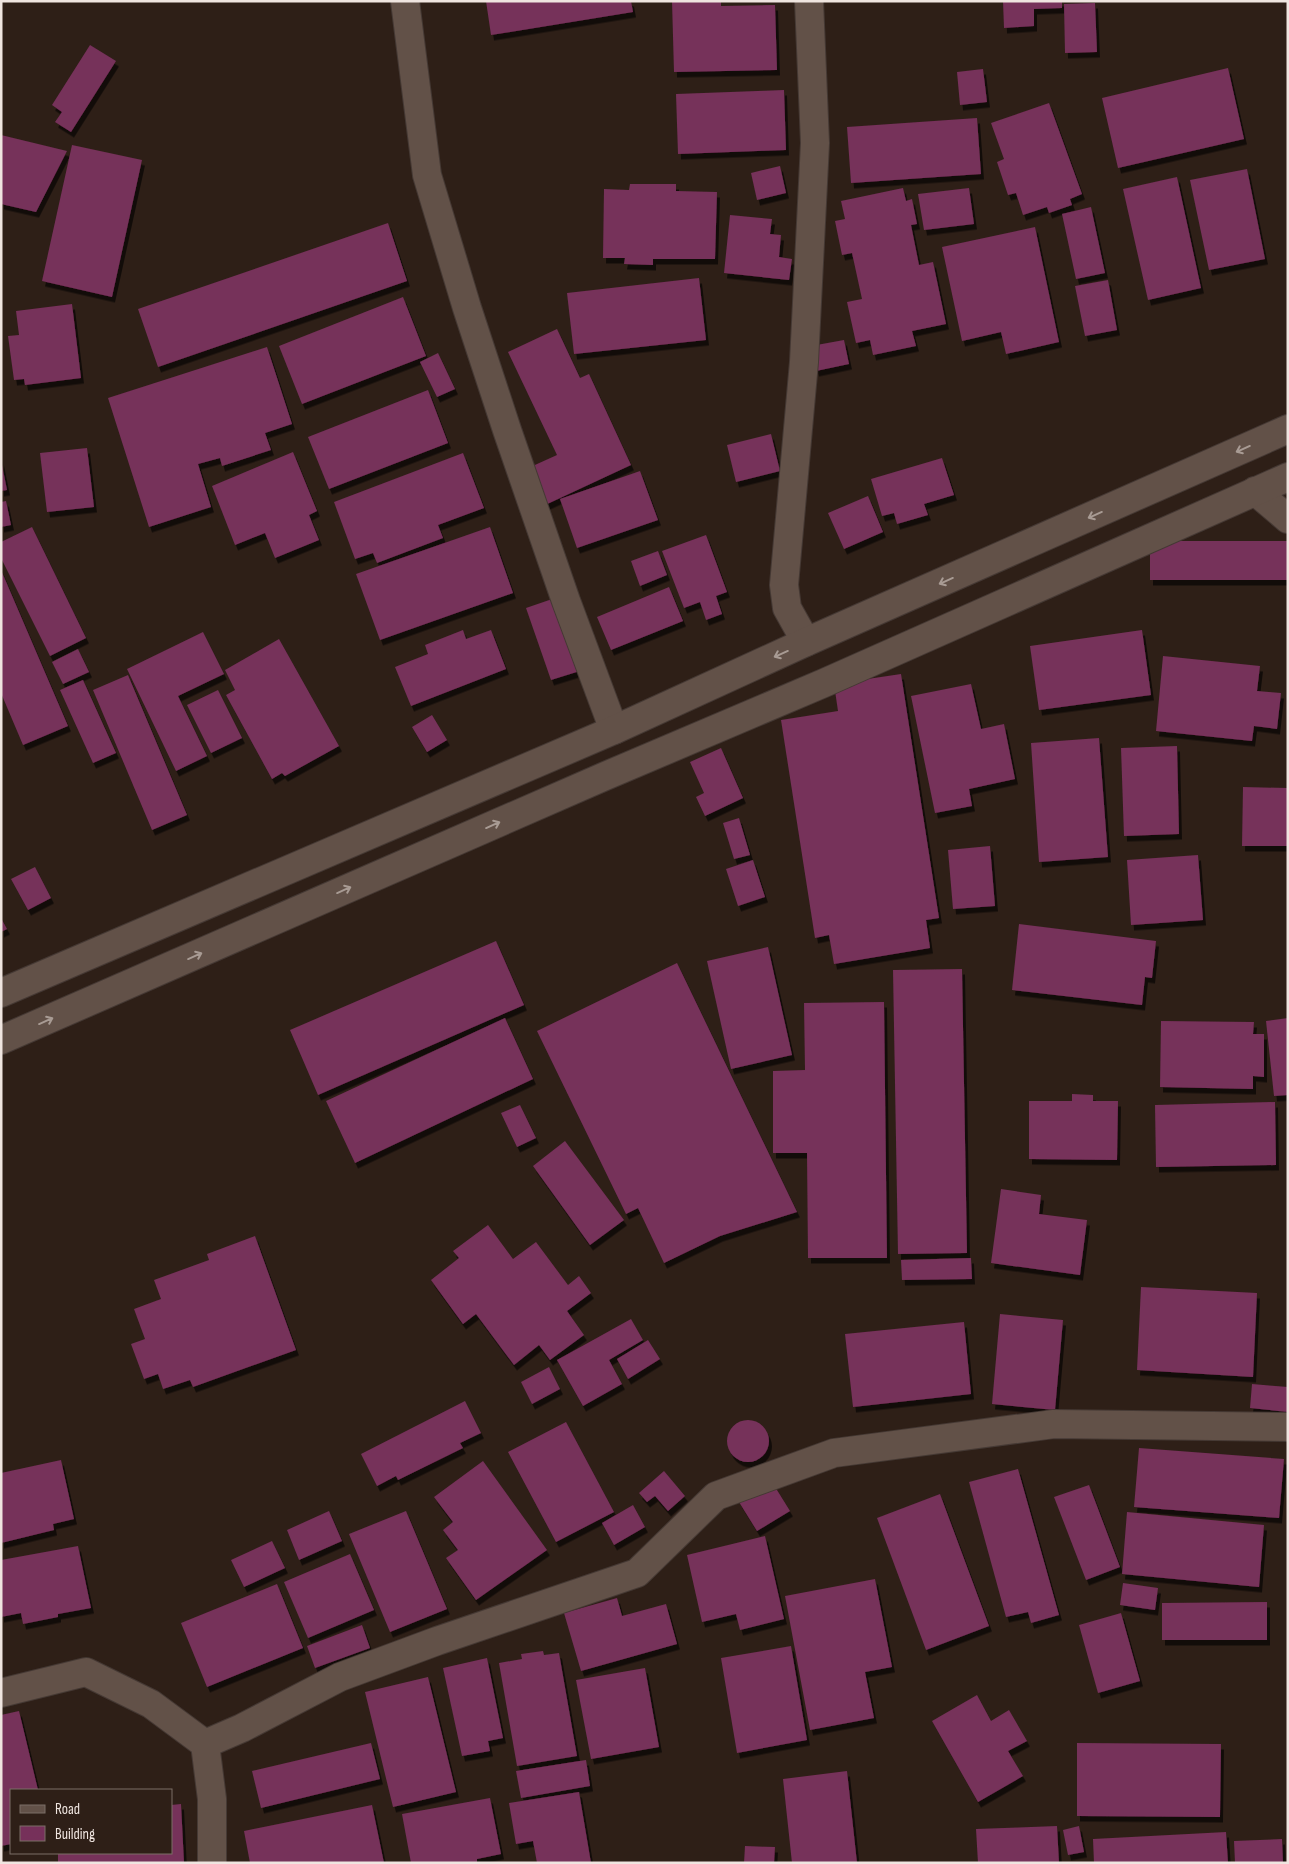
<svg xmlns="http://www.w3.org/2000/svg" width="1289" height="1864" font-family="'Sofia Sans Condensed',sans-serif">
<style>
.building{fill:#76305a;filter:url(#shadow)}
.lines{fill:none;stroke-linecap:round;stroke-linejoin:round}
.minor-casing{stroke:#453934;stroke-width:30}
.tertiary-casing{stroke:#453934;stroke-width:30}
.minor{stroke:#625148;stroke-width:28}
.tertiary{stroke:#625148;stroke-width:28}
.oneway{stroke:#a89b94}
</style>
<defs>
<filter id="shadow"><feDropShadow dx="3" dy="5.5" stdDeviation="0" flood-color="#0009"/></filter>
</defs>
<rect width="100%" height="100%" fill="#2e1f17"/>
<!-- building -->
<path class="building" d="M486,1H631L633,12L491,35Z
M672,1H721V6L775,5L777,70L674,72Z
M1003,1H1062V8L1034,9V26L1004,28Z
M1095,3L1097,52L1065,53L1064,4Z
M90,45L116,61L71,132L55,122L62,112L52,105Z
M1228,68L1244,139L1118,168L1102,98Z
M983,69L987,102L960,105L957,72Z
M784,90L786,150L678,154L676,94Z
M1049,103L1082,194L1070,199L1072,205L1049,213L1047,207L1023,215L1016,193L1008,195L997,162L1004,159L991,123Z
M977,118L981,174L851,183L847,127Z
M1,135L67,151L36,212L1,204Z
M72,145L142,160L112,297L42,281Z
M780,166L786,193L757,200L751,173Z
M1247,169L1265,259L1209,270L1190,180Z
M1177,177L1201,288L1148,300L1123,189Z
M630,184H676V191L717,192L715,259H653V265L624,264L625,258H603L604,189L629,190Z
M903,188L906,201L912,199L917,224L911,225L919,265L933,262L946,324L912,331L916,346L873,355L870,340L856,343L847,302L862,299L852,253L842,255L835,221L845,219L841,201Z
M969,188L974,224L924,230L918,194Z
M1091,207L1105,273L1076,279L1062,214Z
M730,215L772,219L770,234L781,235L779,257L792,259L789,280L724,273Z
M388,223L407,281L158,367L138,309Z
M1035,227L1059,342L1006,354L1001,332L962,341L942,247Z
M699,278L706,340L574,354L567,293Z
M1108,280L1117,330L1085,336L1075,286Z
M403,297L426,356L302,404L279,346Z
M72,304L81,378L25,385L24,379L14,380L8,336L19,335L16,311Z
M557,329L580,378L589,374L631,465L543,506L526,469L557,455L508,352Z
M844,340L849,364L816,371L811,346Z
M267,347L292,424L265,433L271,450L222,466L220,458L198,464L211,507L149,527L108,398Z
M438,353L455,389L437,397L420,362Z
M428,390L448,443L329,489L308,437Z
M771,434L780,471L736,482L727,445Z
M87,448L94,507L47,512L40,453Z
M293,452L317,511L309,515L319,540L275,558L265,533L235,545L212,486Z
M463,453L484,508L438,525L443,538L377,563L373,553L355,559L334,502Z
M942,458L954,495L924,504L928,515L897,524L894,513L882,516L871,479Z
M1,460L7,490L1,491Z
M640,471L658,520L577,548L560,499Z
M868,496L883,532L844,549L828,513Z
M6,501L11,525L1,527V502Z
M32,527L86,638L50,656L1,558V542Z
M490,527L513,593L380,640L356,574Z
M706,535L727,592L716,596L722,614L706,620L700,602L684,608L662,551Z
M1150,541H1288V580H1150Z
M658,551L667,575L640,586L631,561Z
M1,570L68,726L23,745L1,693Z
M669,587L683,621L611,650L597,617Z
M558,597L583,670L551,680L526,608Z
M463,630L466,639L491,630L506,669L411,706L395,667L428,654L425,645Z
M1142,630L1151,695L1039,710L1030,646Z
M203,632L224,674L178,696L207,756L176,771L127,669Z
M279,639L339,746L285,776L282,773L272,779L226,695L235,690L225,670Z
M78,649L89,672L63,684L52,662Z
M1163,656L1260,666L1257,691L1281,693L1277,729L1254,726L1252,741L1156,731Z
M901,674L939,918L926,920L930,948L834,964L829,935L815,938L781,720L838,711L834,684Z
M128,675L187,815L152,830L93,690Z
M83,680L116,753L93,763L60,690Z
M971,684L981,729L1004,724L1015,779L969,789L972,806L935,813L911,696Z
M218,690L242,738L211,753L187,705Z
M432,715L447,740L427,752L412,727Z
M1099,738L1108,857L1039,862L1031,743Z
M1177,746L1179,834L1124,836L1121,748Z
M721,748L743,798L705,816L696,797L704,793L690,762Z
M1243,787L1288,788V846H1242Z
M739,818L750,855L734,859L723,823Z
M990,846L995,906L953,909L948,850Z
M1198,855L1203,920L1131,925L1127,860Z
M753,860L765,897L738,906L726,869Z
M35,867L51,898L28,910L11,879Z
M1,918L7,929L1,932Z
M1019,924L1156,941L1152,978L1145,977L1142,1005L1012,990Z
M496,941L524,1005L318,1095L290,1030Z
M768,947L792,1055L731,1069L707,961Z
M677,963L797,1212L720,1236L664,1263L638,1208L626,1214L537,1031Z
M962,969L967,1253L898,1254L893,970Z
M884,1002L887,1258H808L807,1153H773V1071L805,1070L804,1003Z
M505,1018L533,1079L355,1163L326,1101Z
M1288,1018V1095L1274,1096L1266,1021Z
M1161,1021L1254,1022L1253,1034H1264V1077L1253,1076V1089L1160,1087Z
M1072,1094L1093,1095V1101H1118L1117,1160L1029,1159V1101H1072Z
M1275,1102L1276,1165L1156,1167L1155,1105Z
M520,1105L536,1138L517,1147L501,1113Z
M565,1141L624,1220L590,1245L533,1166Z
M1001,1189L1041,1195L1039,1214L1087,1220L1080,1275L991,1263Z
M488,1225L513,1259L536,1242L568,1285L579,1276L591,1293L567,1311L584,1335L550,1360L539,1345L514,1365L476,1314L463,1324L431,1280L459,1258L453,1251Z
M255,1236L296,1350L193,1387L190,1380L163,1389L158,1374L144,1379L131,1344L145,1339L134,1309L161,1299L154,1280L209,1260L207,1254Z
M971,1258L972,1279L902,1280L901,1260Z
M1141,1287L1257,1293L1253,1377L1137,1370Z
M1000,1314L1063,1320L1055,1410L992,1404Z
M631,1319L643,1340L609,1360L622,1384L583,1406L557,1360Z
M964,1322L971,1394L853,1407L845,1334Z
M648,1340L660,1359L628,1379L617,1359Z
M549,1367L560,1389L532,1404L521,1382Z
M1252,1384L1288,1387V1412L1250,1408Z
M465,1401L481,1433L460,1443L463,1448L398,1480L396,1476L377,1486L361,1454Z
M727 1441a21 21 0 1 1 42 0a21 21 0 1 1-42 0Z
M566,1422L614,1512L556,1542L508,1452Z
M1139,1448L1284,1459L1279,1518L1134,1507Z
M61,1460L74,1519L53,1524L54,1530L1,1543V1473Z
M483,1461L547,1550L476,1600L446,1558L458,1550L443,1530L453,1522L434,1497Z
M1018,1469L1059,1615L1031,1623L1028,1612L1006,1617L969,1482Z
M664,1471L685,1496L668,1511L655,1496L647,1502L639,1493Z
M772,1482L790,1511L757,1531L739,1502Z
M1089,1485L1120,1567L1086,1580L1054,1497Z
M940,1494L989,1626L926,1650L877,1518Z
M633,1505L645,1527L614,1545L602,1523Z
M329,1511L342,1541L299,1560L287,1530Z
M406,1511L447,1609L390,1632L349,1534Z
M1127,1512L1264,1525L1259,1587L1122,1574Z
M765,1536L784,1619L740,1630L736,1614L702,1622L687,1555Z
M272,1541L285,1568L244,1587L231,1560Z
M78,1546L91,1608L58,1614V1617L23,1624L21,1613L1,1617V1560Z
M350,1554L374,1610L308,1638L284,1582Z
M875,1579L892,1667L865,1672L874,1718L810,1730L785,1596Z
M1123,1583L1158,1588L1155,1610L1120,1605Z
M277,1584L303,1648L207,1687L181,1623Z
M617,1598L622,1616L666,1604L677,1644L581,1671L564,1613Z
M1267,1602V1640H1162V1603Z
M1121,1613L1140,1681L1098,1693L1079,1625Z
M362,1625L370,1648L315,1668L307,1646Z
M791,1646L807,1740L737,1753L721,1658Z
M543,1651L544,1655L559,1653L577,1756L517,1766L499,1663L522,1659L521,1654Z
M487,1658L503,1738L488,1741L490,1751L462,1756L443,1668Z
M645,1668L659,1747L591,1759L576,1680Z
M428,1677L456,1792L393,1807L365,1692Z
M977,1695L991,1721L1009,1710L1027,1741L1008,1751L1023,1776L978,1802L932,1721Z
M19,1711L38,1790H11V1844L1,1846V1715Z
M371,1743L380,1779L261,1808L252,1771Z
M1077,1743L1221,1744L1220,1817L1077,1816Z
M586,1760L590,1786L521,1798L516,1771Z
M847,1771L857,1863H792L783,1779Z
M579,1792L591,1863H537L533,1841L516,1844L509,1803Z
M490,1798L501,1854L477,1859V1863H411L402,1814Z
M181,1804L184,1863H58V1853H171V1805Z
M372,1805L384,1863H250L244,1831Z
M1057,1826L1059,1863H978L976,1829Z
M1079,1826L1084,1852L1068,1855L1063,1830Z
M1226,1832L1228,1863H1094L1093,1839Z
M1282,1839L1283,1863H1235L1234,1841Z
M745,1846L775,1847L774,1863H744Z"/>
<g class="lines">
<!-- minor casing -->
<g class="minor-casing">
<path id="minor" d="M405,1L427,175L467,308L507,430L566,601L614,730
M1255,491L1288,519
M806,642L787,608L784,585L804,362L815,143L809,1
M1,1693L86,1672L151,1704L205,1744L212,1799V1863
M205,1744L242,1728L340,1677L437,1641L637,1573L716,1496L834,1453L1054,1424L1288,1427"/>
</g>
<!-- tertiary casing -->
<g class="tertiary-casing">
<path id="tertiary" d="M1,993L614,730L806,642L1288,429
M1,1040L603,777L824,683L1288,477"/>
</g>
<!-- minor -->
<use href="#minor" class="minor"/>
<!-- tertiary -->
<use href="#tertiary" class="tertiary"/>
</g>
<!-- one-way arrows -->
<defs><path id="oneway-shaft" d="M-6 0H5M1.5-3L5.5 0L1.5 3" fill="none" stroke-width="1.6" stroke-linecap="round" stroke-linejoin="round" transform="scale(1.25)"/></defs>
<g class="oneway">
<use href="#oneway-shaft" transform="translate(1243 449) rotate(156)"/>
<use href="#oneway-shaft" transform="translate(1095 515) rotate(156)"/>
<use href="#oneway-shaft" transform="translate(946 581) rotate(156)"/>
<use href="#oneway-shaft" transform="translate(781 654) rotate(156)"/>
<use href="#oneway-shaft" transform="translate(493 825) rotate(-24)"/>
<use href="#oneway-shaft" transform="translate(344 890) rotate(-24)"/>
<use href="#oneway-shaft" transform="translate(195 956) rotate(-24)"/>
<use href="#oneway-shaft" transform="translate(46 1021) rotate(-24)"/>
</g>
<!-- border -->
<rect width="1289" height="1864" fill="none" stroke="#efe5e0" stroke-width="5"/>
<!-- legend -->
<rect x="10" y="1789" width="162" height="65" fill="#2e1f17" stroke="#7b6e67"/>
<rect x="20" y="1805" width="25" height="8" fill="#625148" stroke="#7b6e67"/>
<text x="55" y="1814" font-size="15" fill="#efe5e0">Road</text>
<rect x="20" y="1826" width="25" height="15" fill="#76305a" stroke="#7b6e67"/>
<text x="55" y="1839" font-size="15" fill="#efe5e0">Building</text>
</svg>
